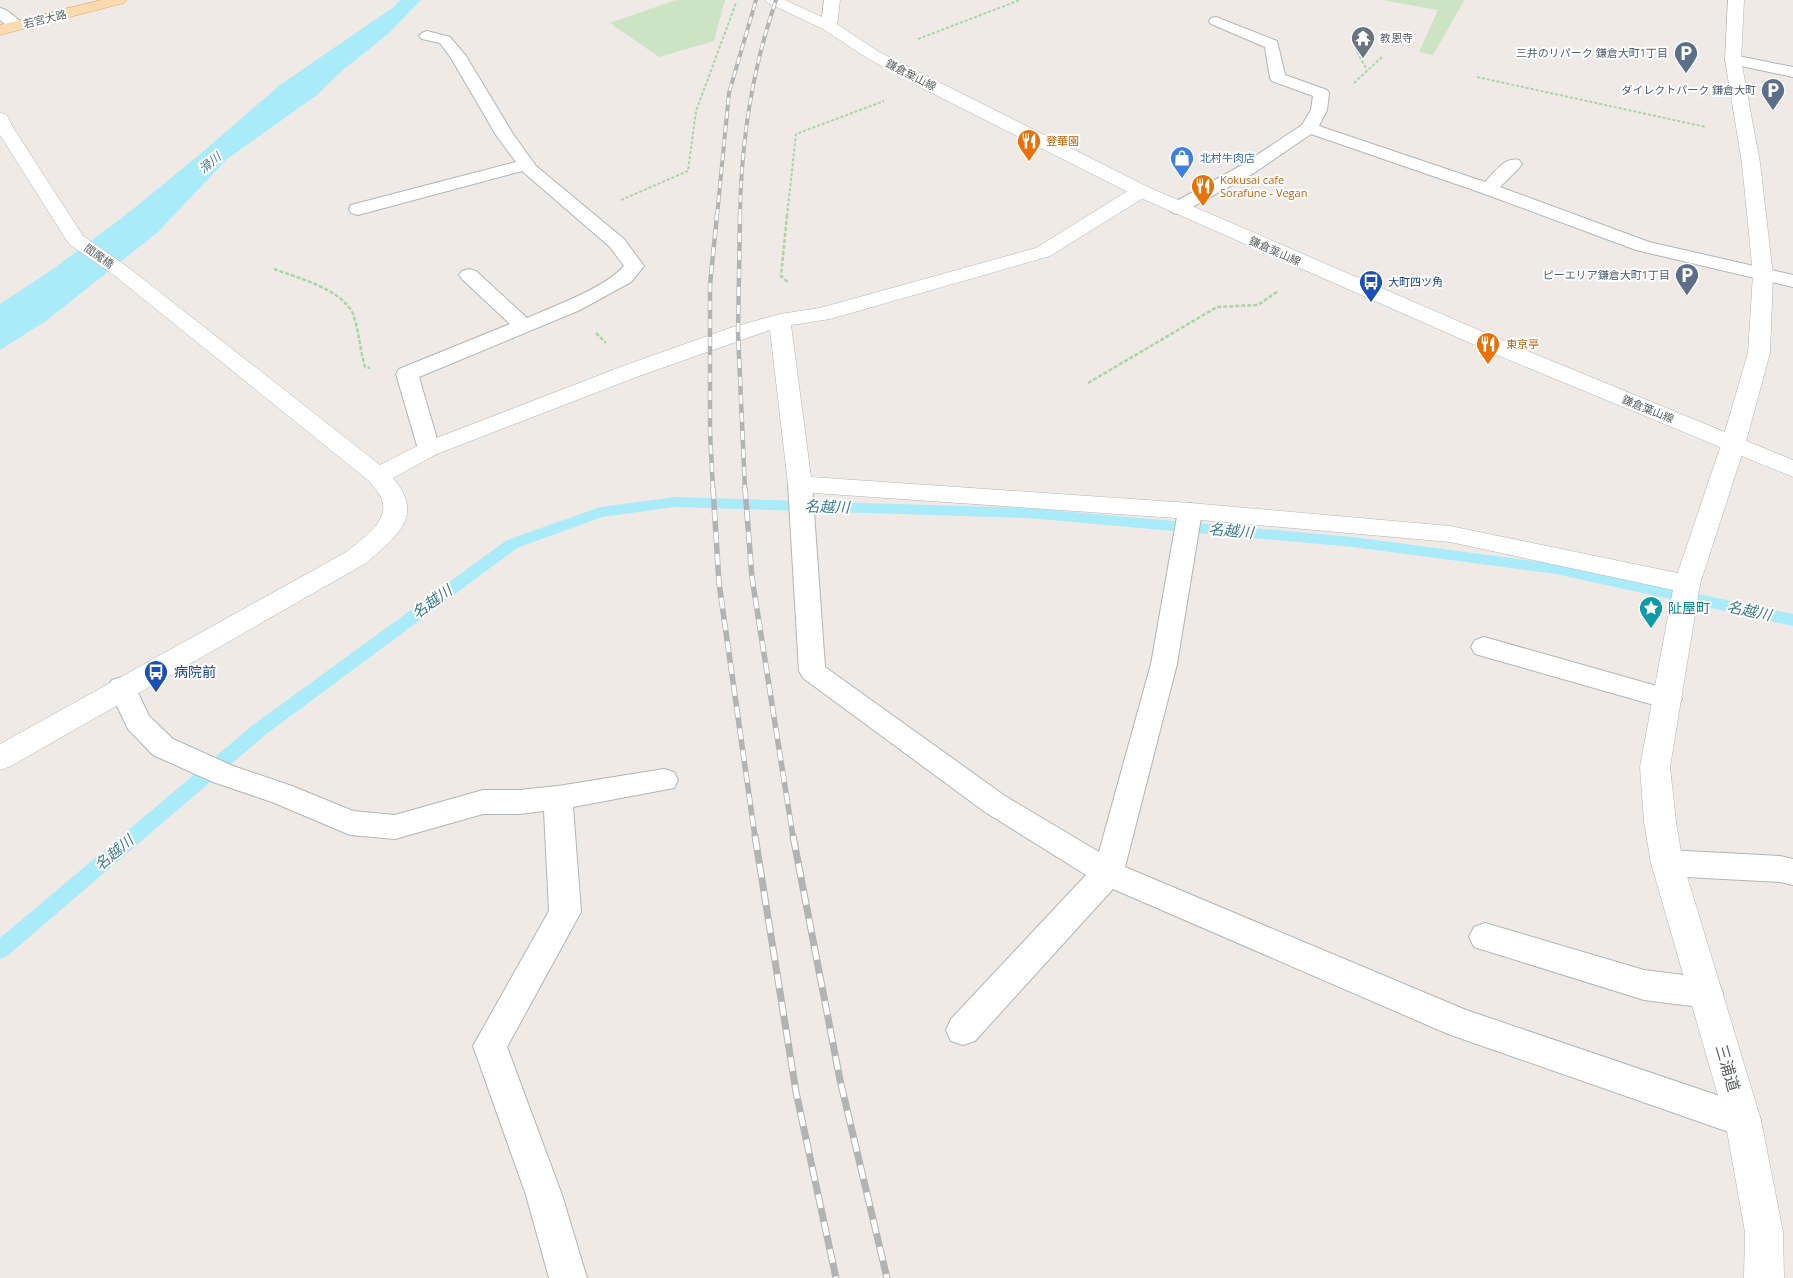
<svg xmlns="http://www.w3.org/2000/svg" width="1793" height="1278" font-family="'Open Sans','Noto Sans JP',sans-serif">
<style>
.green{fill:#cce4c4}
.water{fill:#aaebfa}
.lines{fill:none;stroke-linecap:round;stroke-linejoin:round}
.stream{fill:#aaebfa;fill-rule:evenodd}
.service-casing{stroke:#b1b5b7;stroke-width:2}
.minor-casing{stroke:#b1b5b7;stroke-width:1}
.tertiary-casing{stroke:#b1b5b7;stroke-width:1}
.secondary-casing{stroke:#b0b5b7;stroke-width:1}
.primary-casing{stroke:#e9a264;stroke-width:1}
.path-far1{stroke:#a8d5a8;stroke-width:2;stroke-dasharray:3 2;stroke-linecap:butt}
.path{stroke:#a8d5a8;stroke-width:2.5;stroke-dasharray:4 2;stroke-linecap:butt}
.service{fill:#fff;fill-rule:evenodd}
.minor{fill:#fff;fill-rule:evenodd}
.tertiary{fill:#fff;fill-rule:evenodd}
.secondary{fill:#fff;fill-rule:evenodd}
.primary{fill:#fadbaf;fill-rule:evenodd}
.rail-far3-casing{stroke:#b2b3b3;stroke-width:4}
.rail-far2-casing{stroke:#b2b3b3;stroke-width:4.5}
.rail-far1-casing{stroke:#b2b3b3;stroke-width:5.5}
.rail-casing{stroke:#b2b3b3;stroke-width:7}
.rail-far3{stroke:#fff;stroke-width:2.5;stroke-dasharray:7;stroke-linecap:butt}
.rail-far2{stroke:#fff;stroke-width:3;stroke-dasharray:9;stroke-linecap:butt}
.rail-far1{stroke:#fff;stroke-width:4;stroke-dasharray:11;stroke-linecap:butt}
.rail{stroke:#fff;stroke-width:5;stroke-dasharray:14;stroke-linecap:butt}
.labels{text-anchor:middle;stroke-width:4;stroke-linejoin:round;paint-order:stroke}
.far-street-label{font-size:11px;fill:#5d6365;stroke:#fff}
.far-worship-label{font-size:11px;fill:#5b616d;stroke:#fff;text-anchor:start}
.far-service-label{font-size:11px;fill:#4e5e75;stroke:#fff;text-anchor:end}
.far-food-label{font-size:11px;fill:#c56008;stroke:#fff;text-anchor:start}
.far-shop-label{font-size:11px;fill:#366cbe;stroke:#fff;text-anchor:start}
.far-transit-label{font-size:11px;fill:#164399;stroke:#fff;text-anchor:start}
.far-water-label{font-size:12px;font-style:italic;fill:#3f7c91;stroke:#fff}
.culture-label{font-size:14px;fill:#0d838f;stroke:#fff;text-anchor:start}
.transit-label{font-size:14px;fill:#164399;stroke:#fff;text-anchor:start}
.water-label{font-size:15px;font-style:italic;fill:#3f7c91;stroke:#fff}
.near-street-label{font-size:16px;fill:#5d6365;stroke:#fff}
</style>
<rect width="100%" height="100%" fill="#efeae6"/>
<!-- green -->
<path class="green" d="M676,0H725L714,41L659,57L610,23Z
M1382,0H1463L1464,1L1433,55L1419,52L1438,10Z"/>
<!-- water -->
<path class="water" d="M400,0H421L388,34L343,70L317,95L227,159L158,232L46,321L0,350V304L53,269L127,214L199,155L280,85L395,6Z"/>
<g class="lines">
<!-- stream -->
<path class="stream" d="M675,497L1028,508L1353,537L1556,564L1793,614V626L1556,574L1353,547L1028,518L675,507L602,517L517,548L265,735L7,956L0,959V938L253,725L507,540L600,507Z"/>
<!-- service casing -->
<g class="service-casing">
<path id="service" d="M0,8C9,10 18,19 24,26L21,29H11L0,20Z
M1216,17L1277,41L1285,75L1327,90L1329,93L1327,110L1319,126L1485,182C1495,172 1504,157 1519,160L1522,164L1519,168L1500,187L1649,242L1793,275V287L1636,250L1482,193L1311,134L1254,173L1183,212L1177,214L1171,212L1168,208L1171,204L1242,165L1302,125L1311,110L1313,96L1272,81L1270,78L1265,47L1211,24L1209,21L1211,18Z
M427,31L450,37L466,56L513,134L536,166L624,239L644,266L631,282L580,310L419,377L440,449L437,454L429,456L421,454L418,449L396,374L399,369L510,324L462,279L459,275L462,271L469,269L476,271L527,318C554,306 605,288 624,266L610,247L522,171L358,215L351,213L349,209L351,205L516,162L496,135L451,58L440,43L422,39L419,36L422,33Z
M1733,55L1793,67V77L1727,63L1725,60L1727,57Z
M800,476L808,479L812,484L825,667L1005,796L1099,852L1151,664L1178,511L1182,505L1190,503L1198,505L1202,511L1177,664L1125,867L1466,1010L1755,1108L1761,1120L1755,1132L1743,1137L1448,1034L1113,889L975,1041L963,1045L951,1041L946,1030L951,1019L1086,875L985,812L803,678L799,671L788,484L792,479Z
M1484,637L1678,692L1682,699L1678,706L1668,709L1475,654L1471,647L1475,640Z
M122,677L132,680L149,716L173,739L233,766L292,786L353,811L395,815L483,790H519L558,786L664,769L674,772L678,780L674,788L573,807L581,912L507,1047L562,1195L587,1278H549L526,1195L473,1046L549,911L544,811L519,814H483L395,839L350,835L272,802L213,782L153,755L128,729L108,687L112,680Z
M1667,850L1780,856L1793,859V885L1780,882L1667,876L1656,872L1652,863L1656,854Z
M1485,923L1644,970L1707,978L1719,983L1723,993L1719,1003L1707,1008L1644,1000L1474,947L1469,937L1474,927Z"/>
</g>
<!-- minor casing -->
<g class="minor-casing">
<path id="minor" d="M0,113L6,114L14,129L83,236L129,268L380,465L421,444L623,366L730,328L780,314L820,308L1036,248L1134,187L1141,185L1148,187L1150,191L1148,195L1050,256L830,319L791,325L811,477L1190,503L1450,526L1687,575L1696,578L1700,584L1696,590L1687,593L1450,542L1190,519L800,492L791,490L788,484L770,330L639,376L437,454L393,478C426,517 395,537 366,563L11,766L0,770V744L348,551C363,537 395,519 379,494C377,490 373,486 369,481L115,276L69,244L0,135Z"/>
</g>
<!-- tertiary casing -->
<g class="tertiary-casing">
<path id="tertiary" d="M824,0H840L837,26L835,29H823L821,26Z
M1728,0H1744L1741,60L1760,163L1773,275L1770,353L1745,445L1700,584L1670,767L1676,822L1683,863L1761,1120L1783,1232L1784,1278H1744L1745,1232L1725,1120L1651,863L1644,822L1640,767L1674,584L1721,445L1748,353L1753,275L1742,163L1725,60Z"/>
</g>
<!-- secondary casing -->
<g class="secondary-casing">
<path id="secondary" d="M765,0H785L835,23L879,52L1148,187L1518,347L1793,460V477L1502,357L1134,195L922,88L867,58L823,29L768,3Z"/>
</g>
<!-- primary casing -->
<g class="primary-casing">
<path id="primary" d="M101,0H127L124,3L0,35V25Z"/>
</g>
<!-- path-far1 -->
<path class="path-far1" d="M918,39L1020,0
M1357,52L1367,70
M1477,77L1706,127
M1354,83L1383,56
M621,200L688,171L696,111L736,3
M787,216L796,134L884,101"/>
<!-- path -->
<path class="path" d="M787,215L781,276L789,283
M274,269C298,278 342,289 353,314C359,331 360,350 365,367L370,368
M596,333L606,343
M1088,383L1217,307L1258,305L1278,291"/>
<!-- service -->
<use href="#service" class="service"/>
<!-- minor -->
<use href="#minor" class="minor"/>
<!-- tertiary -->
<use href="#tertiary" class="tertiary"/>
<!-- secondary -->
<use href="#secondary" class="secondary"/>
<!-- primary -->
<use href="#primary" class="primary"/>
<!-- rail-far3 casing -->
<g class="rail-far3-casing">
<path id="rail-far3" d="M717,216L729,93L756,0
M740,216C741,142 752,70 776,0"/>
</g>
<!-- rail-far2 casing -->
<g class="rail-far2-casing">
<path id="rail-far2" d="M740,215L738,333L745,490
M713,490L710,432V285L717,215"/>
</g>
<!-- rail-far1 casing -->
<g class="rail-far1-casing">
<path id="rail-far1" d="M713,488L719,583L755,837
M745,488L752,578L793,837"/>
</g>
<!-- rail casing -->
<g class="rail-casing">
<path id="rail" d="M755,836L796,1092L836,1278
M793,836L840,1080L887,1278"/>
</g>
<!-- rail-far3 -->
<use href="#rail-far3" class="rail-far3"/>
<!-- rail-far2 -->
<use href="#rail-far2" class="rail-far2"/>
<!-- rail-far1 -->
<use href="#rail-far1" class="rail-far1"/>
<!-- rail -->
<use href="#rail" class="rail"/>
</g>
<!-- icons -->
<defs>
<g id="temple-pin" transform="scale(1.25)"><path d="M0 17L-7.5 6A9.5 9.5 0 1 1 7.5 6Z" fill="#6b7280" stroke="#fff"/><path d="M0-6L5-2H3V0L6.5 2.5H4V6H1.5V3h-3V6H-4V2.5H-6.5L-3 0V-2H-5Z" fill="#fff"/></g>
<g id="parking-pin" transform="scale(1.25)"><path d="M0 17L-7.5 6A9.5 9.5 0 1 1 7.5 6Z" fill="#5c6f8a" stroke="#fff"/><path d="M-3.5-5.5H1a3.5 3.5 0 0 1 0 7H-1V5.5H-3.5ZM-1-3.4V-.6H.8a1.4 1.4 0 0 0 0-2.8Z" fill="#fff"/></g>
<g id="restaurant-pin" transform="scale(1.25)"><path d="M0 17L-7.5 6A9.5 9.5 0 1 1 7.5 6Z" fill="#e8710a" stroke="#fff"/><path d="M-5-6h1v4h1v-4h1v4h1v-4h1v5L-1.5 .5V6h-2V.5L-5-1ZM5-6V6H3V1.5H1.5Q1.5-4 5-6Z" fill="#fff"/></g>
<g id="shop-pin" transform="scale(1.25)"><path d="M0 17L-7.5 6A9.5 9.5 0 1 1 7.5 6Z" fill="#3f7fe0" stroke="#fff"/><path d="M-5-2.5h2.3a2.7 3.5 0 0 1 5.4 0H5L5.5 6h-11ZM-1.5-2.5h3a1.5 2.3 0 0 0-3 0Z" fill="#fff"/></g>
<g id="bus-pin" transform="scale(1.25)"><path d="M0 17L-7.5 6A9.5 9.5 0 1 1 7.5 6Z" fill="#1a4fb4" stroke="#fff"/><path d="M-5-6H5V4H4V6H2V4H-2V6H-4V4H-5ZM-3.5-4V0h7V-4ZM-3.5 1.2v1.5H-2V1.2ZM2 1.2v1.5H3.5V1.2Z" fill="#fff"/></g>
<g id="sight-pin" transform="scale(1.25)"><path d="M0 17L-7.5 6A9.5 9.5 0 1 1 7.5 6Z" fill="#0f9aa8" stroke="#fff"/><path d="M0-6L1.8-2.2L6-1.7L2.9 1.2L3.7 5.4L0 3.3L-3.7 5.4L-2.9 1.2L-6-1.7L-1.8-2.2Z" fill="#fff"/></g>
</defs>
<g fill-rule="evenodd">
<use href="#temple-pin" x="1363" y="38"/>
<use href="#parking-pin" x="1686" y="53"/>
<use href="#parking-pin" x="1773" y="90"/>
<use href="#restaurant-pin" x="1029" y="141"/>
<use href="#shop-pin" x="1182" y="158"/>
<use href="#restaurant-pin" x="1203" y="186"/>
<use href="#parking-pin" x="1687" y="275"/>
<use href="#bus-pin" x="1371" y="282"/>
<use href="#restaurant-pin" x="1488" y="344"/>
<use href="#sight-pin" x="1651" y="608"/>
<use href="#bus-pin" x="156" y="672"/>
</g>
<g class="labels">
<!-- far-street labels -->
<g class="far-street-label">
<text transform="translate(45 19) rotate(-14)" y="4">若宮大路</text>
<text transform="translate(911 75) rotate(27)" y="4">鎌倉葉山線</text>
<text transform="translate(1275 251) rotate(24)" y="4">鎌倉葉山線</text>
<text transform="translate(99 256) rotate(35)" y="4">閻魔橋</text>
<text transform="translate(1648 409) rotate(22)" y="4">鎌倉葉山線</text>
</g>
<!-- far-worship labels -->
<g class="far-worship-label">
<text x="1380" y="42">教恩寺</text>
</g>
<!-- far-service labels -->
<g class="far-service-label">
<text x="1668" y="57">三井のリパーク 鎌倉大町1丁目</text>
<text x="1756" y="94">ダイレクトパーク 鎌倉大町</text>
<text x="1670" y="279">ピーエリア鎌倉大町1丁目</text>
</g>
<!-- far-food labels -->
<g class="far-food-label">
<text x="1046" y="145">登華園</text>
<text x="1220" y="184">Kokusai cafe<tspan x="1220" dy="13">Sorafune - Vegan</tspan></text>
<text x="1506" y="348">東京亭</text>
</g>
<!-- far-shop labels -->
<g class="far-shop-label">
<text x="1200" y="162">北村牛肉店</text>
</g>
<!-- far-transit labels -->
<g class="far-transit-label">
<text x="1388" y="286">大町四ツ角</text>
</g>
<!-- far-water labels -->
<g class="far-water-label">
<text transform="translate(210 163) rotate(-39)" y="4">滑川</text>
</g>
<!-- culture labels -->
<g class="culture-label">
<text x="1668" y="613">阯屋町</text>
</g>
<!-- transit labels -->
<g class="transit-label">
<text x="174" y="677">病院前</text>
</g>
<!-- water labels -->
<g class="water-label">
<text transform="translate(827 507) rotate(2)" y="5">名越川</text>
<text transform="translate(1231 531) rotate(5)" y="5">名越川</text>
<text transform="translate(432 602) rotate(-36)" y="5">名越川</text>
<text transform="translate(1749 611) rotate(12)" y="5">名越川</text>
<text transform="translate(114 853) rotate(-40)" y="5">名越川</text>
</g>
<!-- near-street labels -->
<g class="near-street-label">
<text transform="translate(1728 1068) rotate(74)" y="6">三浦道</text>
</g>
</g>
</svg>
